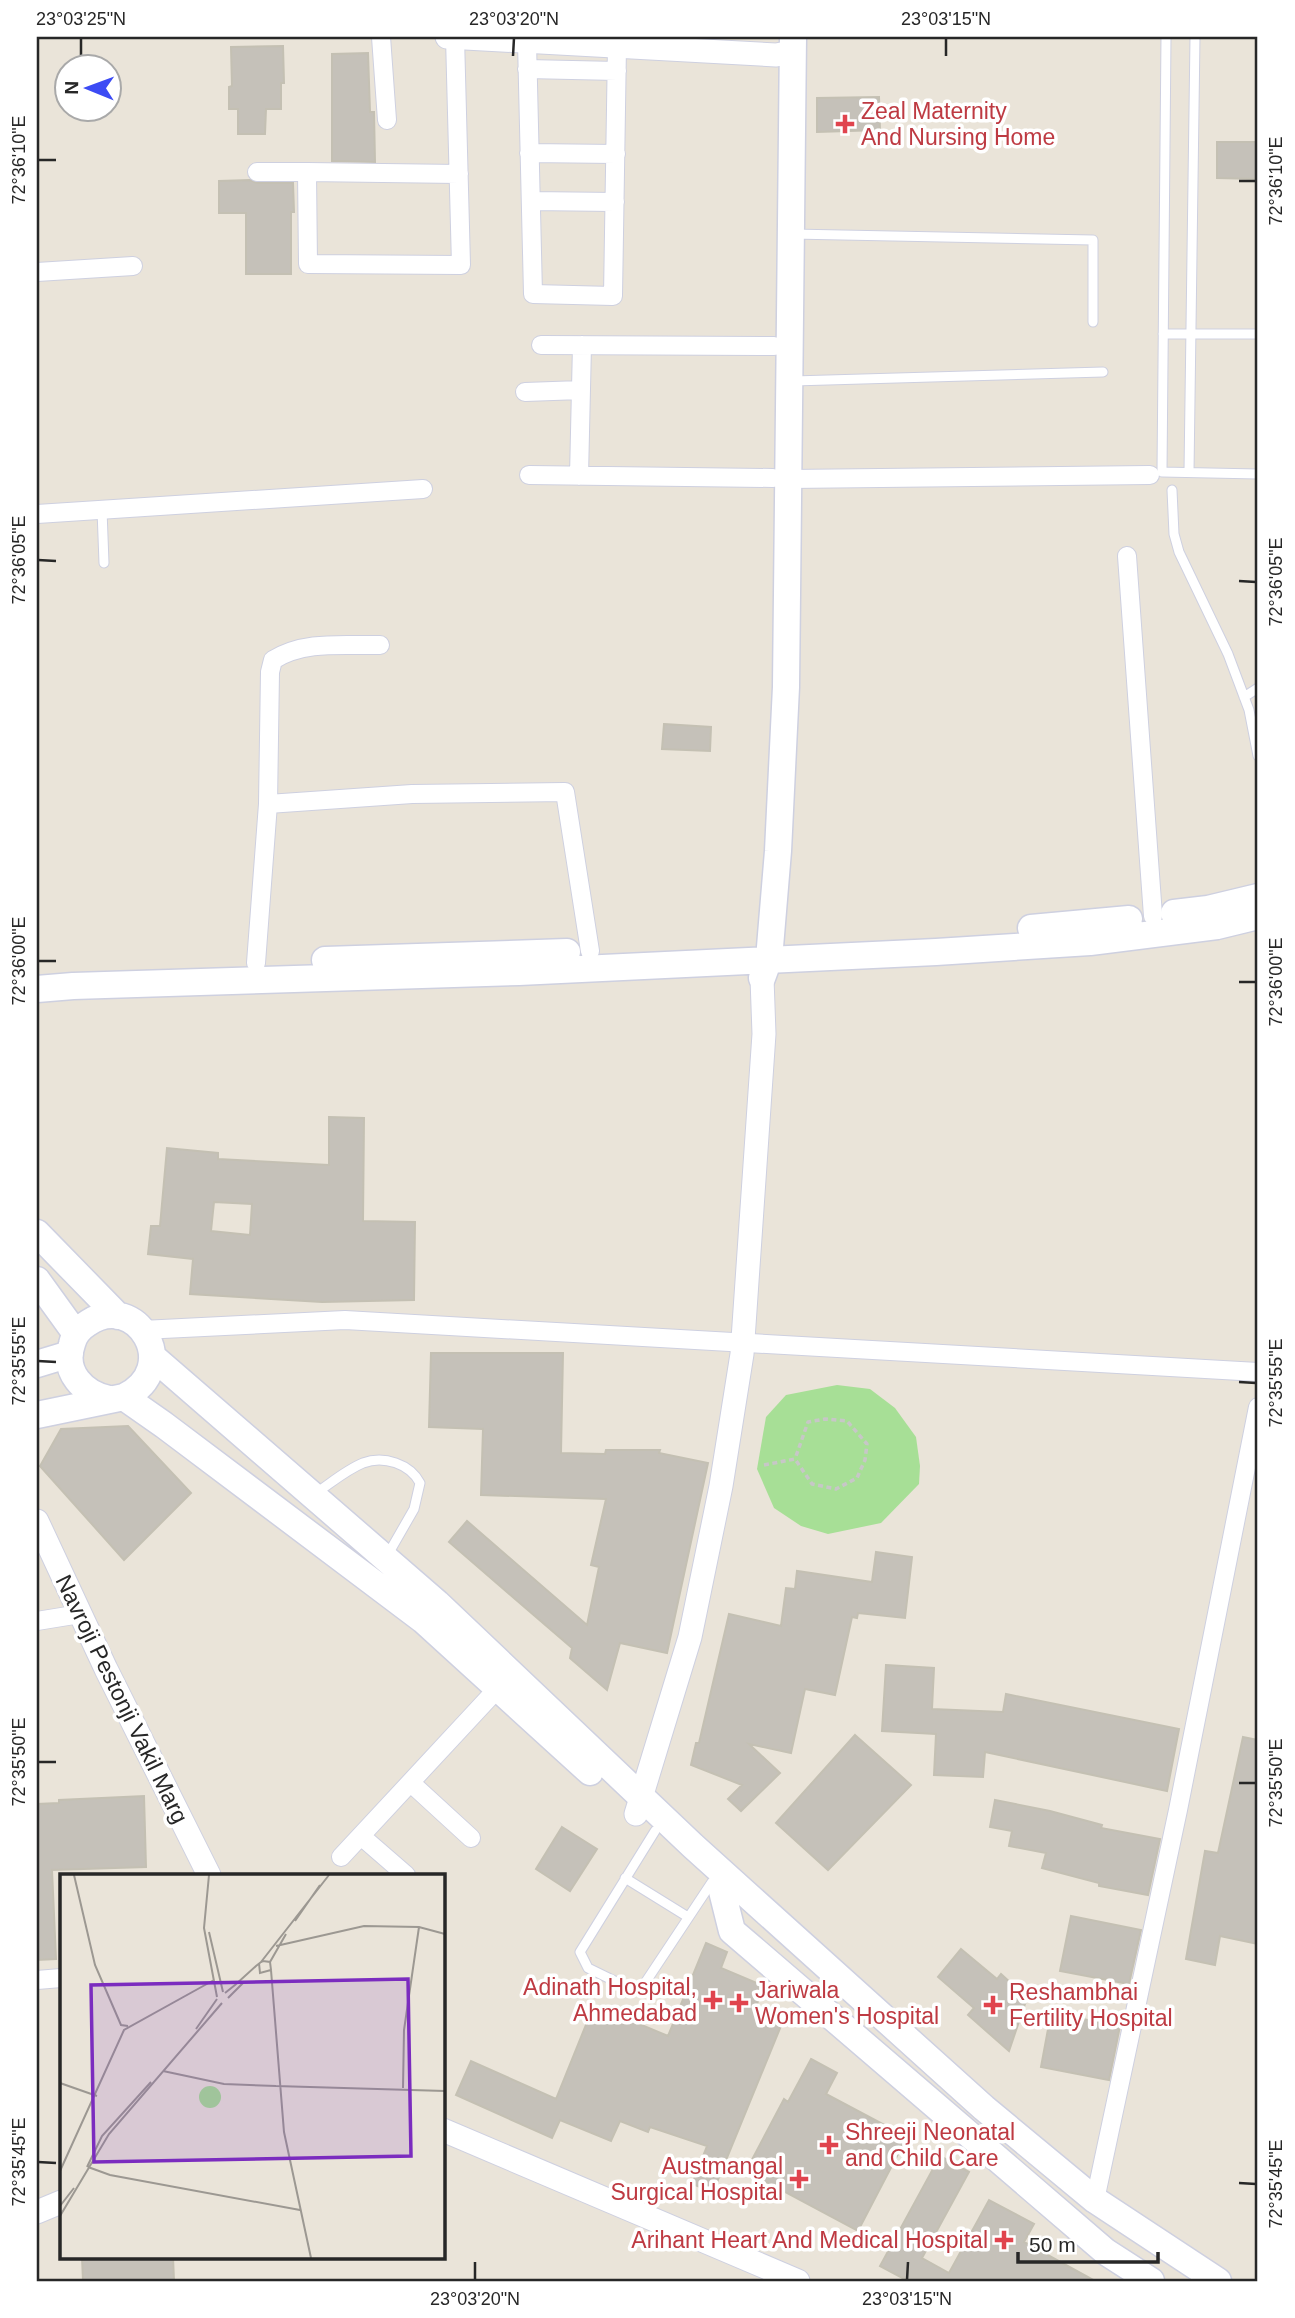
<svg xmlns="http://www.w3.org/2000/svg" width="1295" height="2318" font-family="Arial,sans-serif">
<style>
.green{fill:#a7df96}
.building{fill:#c5c1b9;stroke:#c4c0b3;stroke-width:2;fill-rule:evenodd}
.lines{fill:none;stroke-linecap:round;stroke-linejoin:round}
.service-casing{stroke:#ced0e0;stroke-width:11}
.minor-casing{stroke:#ced0e0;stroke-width:20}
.tertiary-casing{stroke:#ced0e0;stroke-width:25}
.secondary-casing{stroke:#ced0e0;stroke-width:29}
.path{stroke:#c7c7c7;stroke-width:3.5;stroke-dasharray:5 3.5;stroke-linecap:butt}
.service{stroke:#fff;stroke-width:9}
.minor{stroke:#fff;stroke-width:18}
.tertiary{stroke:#fff;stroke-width:23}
.secondary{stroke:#fff;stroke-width:26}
.ticks{fill:none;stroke:#272727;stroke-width:2.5}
.health-dot{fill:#e0444e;stroke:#fff;stroke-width:2.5}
.labels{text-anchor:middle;stroke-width:7;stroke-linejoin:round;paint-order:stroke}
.health-label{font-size:23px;fill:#be3a42;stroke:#fff;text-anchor:start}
.street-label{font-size:23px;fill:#272727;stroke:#fff}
.inset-road{fill:none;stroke:#9c9892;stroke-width:2}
.view{fill:#7b2cbf;fill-opacity:0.15;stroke:#7b2cbf;stroke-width:3.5}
.inset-edge{fill:none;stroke:#272727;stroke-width:3.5}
.neatline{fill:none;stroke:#272727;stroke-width:2.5}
.ticks-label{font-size:18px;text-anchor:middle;fill:#272727}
</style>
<rect width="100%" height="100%" fill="#eae4d9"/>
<!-- green -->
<path class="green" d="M837,1385L870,1389L895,1408L916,1437L920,1466L919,1484L881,1523L828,1534L801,1526L774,1508L757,1469L766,1417L786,1395Z"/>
<!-- building -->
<path class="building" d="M283,46L284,83H281V109H266L265,134H238V109H229V87L232,86L231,47Z
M368,53L370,112H374L375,162L332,161V54Z
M879,97L880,130L817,132V98Z
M1217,142H1258V179L1217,178Z
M250,180L257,183H293L294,212H291V274H246V213H219V181Z
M664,724L711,727L710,751L662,749Z
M329,1117L364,1118L363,1221L415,1222L414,1300L322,1302L190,1294L193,1259L148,1254L151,1226H160L167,1148L218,1153V1159L329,1165ZM214,1202L252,1204L250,1235L211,1231Z
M431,1353H563L561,1453L605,1454L606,1450H660L659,1453L708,1463L667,1653L620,1643L607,1690L570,1658L572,1648L449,1542L467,1521L587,1625L599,1567L591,1565L606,1499L481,1495L483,1429L429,1427Z
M128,1426L191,1493L124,1560L40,1466L61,1429Z
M876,1552L912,1557L905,1618L858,1613L857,1618L852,1617L835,1695L805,1689L791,1753L749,1744L780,1773L741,1811L728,1799L742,1785L691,1765L696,1743H699L729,1614L781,1626L786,1588L795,1589L797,1571L872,1582Z
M886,1665L934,1668L932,1709L1003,1712L1006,1694L1179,1729L1167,1791L985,1752L983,1777L934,1775L936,1734L882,1731Z
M855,1735L911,1785L828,1870L776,1823Z
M1243,1737L1258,1740V1944L1220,1936L1215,1965L1186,1959L1205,1851L1218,1853Z
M144,1796L146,1867L52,1870L56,1959L37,1960V1804L59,1803V1800Z
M995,1800L1050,1811L1102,1825L1101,1828L1160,1839L1148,1895L1099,1886V1883L1042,1868L1046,1853L1009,1846L1012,1831L990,1827Z
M562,1827L597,1849L570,1891L536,1869Z
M1071,1916L1141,1930L1129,1984L1060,1971Z
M706,1943L727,1952L721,1968L764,1986L755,2009L783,2021L713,2192L692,2184L707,2146L650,2127L648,2132L620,2121L611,2141L560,2120L552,2138L456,2095L471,2061L556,2099L594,2005L668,2036Z
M961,1949L997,1979L1001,1974L1027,1998L1009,2051L968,2015L974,2008L938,1977Z
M1051,2013L1120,2026L1109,2080L1041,2067Z
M811,2059L837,2073L826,2094L907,2137L858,2231L746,2171L784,2099L788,2102Z
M940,2156L969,2172L922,2258L949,2273L989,2200L1034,2224L1024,2242L1095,2281H908L880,2266Z
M82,2257H173L174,2281H83Z"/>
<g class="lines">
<!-- service casing -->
<g class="service-casing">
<path id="service" d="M1166,37L1162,472L1258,474
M792,234L1093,240V322
M1163,334H1258
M793,381L1103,372
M1189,472L1195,37
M1172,490L1174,534L1179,552L1228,654L1249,710L1258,756
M102,510L104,563
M1244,697L1258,688
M316,1493C331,1483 346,1470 363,1463C384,1455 410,1464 420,1483L414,1509L387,1556
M655,1831L580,1952L588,1968L633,1990L641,1989L712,1882
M625,1878L688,1917"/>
</g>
<!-- minor casing -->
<g class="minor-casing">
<path id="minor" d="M381,37L387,120
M455,37L461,265L308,264L307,172L459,174
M527,42L533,294L613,296L617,46
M527,69L617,71
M529,153L616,154
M257,172H307
M531,201L615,202
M37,272L133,266
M541,345L774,346
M525,392L581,390
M529,475L773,478
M579,476L582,345
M789,479L1150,475
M37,514L423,489
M1127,556L1153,916
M268,804L270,672L273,660C305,640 344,646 380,645
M256,963L268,804L412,794L565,792L590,951
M142,1330L345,1320L1258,1372
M37,1621L80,1614
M411,1783L471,1838
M361,1836L406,1875
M341,1857L498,1688
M37,1980L61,1978
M1095,2200L1178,1810L1258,1407"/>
</g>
<!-- tertiary casing -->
<g class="tertiary-casing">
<path id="tertiary" d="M447,37L776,55L792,52
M37,1521L106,1669L209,1875
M636,1814L690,1637L721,1486L742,1354L764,1034L762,978
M443,2130L798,2281
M37,2212L61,2202"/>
</g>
<!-- secondary casing -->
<g class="secondary-casing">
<path id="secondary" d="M1174,913L1208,909L1258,897
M1031,928L1129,919
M325,960L567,952
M762,978L769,959L778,851L786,687L793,37
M37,989L73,986L519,972L936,952L1090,942L1217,926L1258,916
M37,1233L118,1316
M37,1280L76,1334
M153,1357L437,1603L693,1846L984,2108L1095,2200L1218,2281
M37,1364L70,1354
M124,1397L164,1425L423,1620L590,1772
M37,1415L124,1397C184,1368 136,1290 88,1323C80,1328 74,1335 72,1344C62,1372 84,1394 109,1399
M722,1891L732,1931L1106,2252L1151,2281"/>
</g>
<!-- path -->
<path class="path" d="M764,1465L795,1459L812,1484L836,1489L857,1478L865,1460L867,1444L847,1421L825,1419L808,1422L795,1459"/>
<!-- service -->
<use href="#service" class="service"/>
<!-- minor -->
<use href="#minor" class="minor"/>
<!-- tertiary -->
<use href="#tertiary" class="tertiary"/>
<!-- secondary -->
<use href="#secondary" class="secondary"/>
</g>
<!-- ticks -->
<path class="ticks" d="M81,56V38M513,56L514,38M946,56V38M38,160H56M1239,181H1256M38,560L56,561M1239,581L1256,582M38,961H56M1239,982H1256M38,1361L56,1362M1239,1382L1256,1383M38,1762H56M1239,1783H1256M38,2162L56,2163M1239,2183L1256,2184M475,2280V2262M907,2280L908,2262"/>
<!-- markers -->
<g class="health-dot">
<path d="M841.5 113.5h7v7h7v7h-7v7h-7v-7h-7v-7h7z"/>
<path d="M709.5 1989.5h7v7h7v7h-7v7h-7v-7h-7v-7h7z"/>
<path d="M735.5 1992.5h7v7h7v7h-7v7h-7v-7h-7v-7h7z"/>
<path d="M989.5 1994.5h7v7h7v7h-7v7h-7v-7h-7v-7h7z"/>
<path d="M825.5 2134.5h7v7h7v7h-7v7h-7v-7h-7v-7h7z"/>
<path d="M795.5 2168.5h7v7h7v7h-7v7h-7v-7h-7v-7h7z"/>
<path d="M1000.5 2229.5h7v7h7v7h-7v7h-7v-7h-7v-7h7z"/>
</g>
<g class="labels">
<!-- health labels -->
<g class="health-label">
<text x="861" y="119">Zeal Maternity<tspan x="861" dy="26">And Nursing Home</tspan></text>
<text x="697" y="1995" text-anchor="end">Adinath Hospital,<tspan x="697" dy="26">Ahmedabad</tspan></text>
<text x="755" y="1998">Jariwala<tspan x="755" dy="26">Women's Hospital</tspan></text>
<text x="1009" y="2000">Reshambhai<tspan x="1009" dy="26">Fertility Hospital</tspan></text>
<text x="845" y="2140">Shreeji Neonatal<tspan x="845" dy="26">and Child Care</tspan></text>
<text x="783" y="2174" text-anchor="end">Austmangal<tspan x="783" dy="26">Surgical Hospital</tspan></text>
<text x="988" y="2248" text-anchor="end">Arihant Heart And Medical Hospital</text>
</g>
<!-- street labels -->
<g class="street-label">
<text transform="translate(122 1699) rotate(64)" y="8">Navroji Pestonji Vakil Marg</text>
</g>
</g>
<!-- overview -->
<g transform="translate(60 1874)">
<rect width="385" height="385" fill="#eae4d9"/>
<path d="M139 223a11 11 0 1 1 22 0a11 11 0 1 1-22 0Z" fill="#a7df96"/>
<path class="inset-road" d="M14,1L35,91L61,151L68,152M149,1L144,54L157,123M235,47L260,11M149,58L163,118M216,72L304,52L359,53L385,60M201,88L269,1M210,88L226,60M211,96L224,258L251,384M165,119L175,111L196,92L201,88L203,87L210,88L211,96L200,99L199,89M168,124L183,109M136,155L157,125M103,197L164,210L216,212M0,209L37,222M216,212L385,217M343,214L344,156L359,53M27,293L42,262L91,208M28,293L50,301L240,336M0,297L64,156L154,106M0,332L14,314M0,342L49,260L162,129"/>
<path class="view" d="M348,105L351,282L34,288L31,111Z"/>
<rect width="385" height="385" class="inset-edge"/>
</g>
<!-- border -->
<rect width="1295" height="2318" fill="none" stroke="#ffffff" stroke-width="77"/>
<!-- north arrow -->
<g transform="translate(88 88) rotate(271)"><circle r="33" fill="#ffffff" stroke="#a9a9a9" stroke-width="2"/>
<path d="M0-5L12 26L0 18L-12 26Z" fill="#3c4bf4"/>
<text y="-10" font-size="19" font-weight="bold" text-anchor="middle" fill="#272727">N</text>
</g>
<!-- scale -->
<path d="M1018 2252v10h140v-10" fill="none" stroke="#272727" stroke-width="3.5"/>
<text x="1029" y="2252" font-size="21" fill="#272727" stroke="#ffffff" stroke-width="5" paint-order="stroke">50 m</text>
<rect x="38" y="38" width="1218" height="2242" class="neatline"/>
<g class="ticks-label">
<text x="81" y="25">23°03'25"N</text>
<text x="514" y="25">23°03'20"N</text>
<text x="946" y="25">23°03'15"N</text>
<text transform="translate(19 160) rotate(-90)" y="6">72°36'10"E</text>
<text transform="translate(1276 181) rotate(-90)" y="6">72°36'10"E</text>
<text transform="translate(19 560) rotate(-90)" y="6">72°36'05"E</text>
<text transform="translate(1276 582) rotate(-90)" y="6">72°36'05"E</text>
<text transform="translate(19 961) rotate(-90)" y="6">72°36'00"E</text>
<text transform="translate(1276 982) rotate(-90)" y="6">72°36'00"E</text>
<text transform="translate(19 1361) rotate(-90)" y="6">72°35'55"E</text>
<text transform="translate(1276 1383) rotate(-90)" y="6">72°35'55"E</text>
<text transform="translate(19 1762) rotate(-90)" y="6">72°35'50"E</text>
<text transform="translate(1276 1783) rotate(-90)" y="6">72°35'50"E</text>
<text transform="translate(19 2162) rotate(-90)" y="6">72°35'45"E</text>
<text transform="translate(1276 2184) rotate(-90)" y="6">72°35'45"E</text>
<text x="475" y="2305">23°03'20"N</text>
<text x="907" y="2305">23°03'15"N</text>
</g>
</svg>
